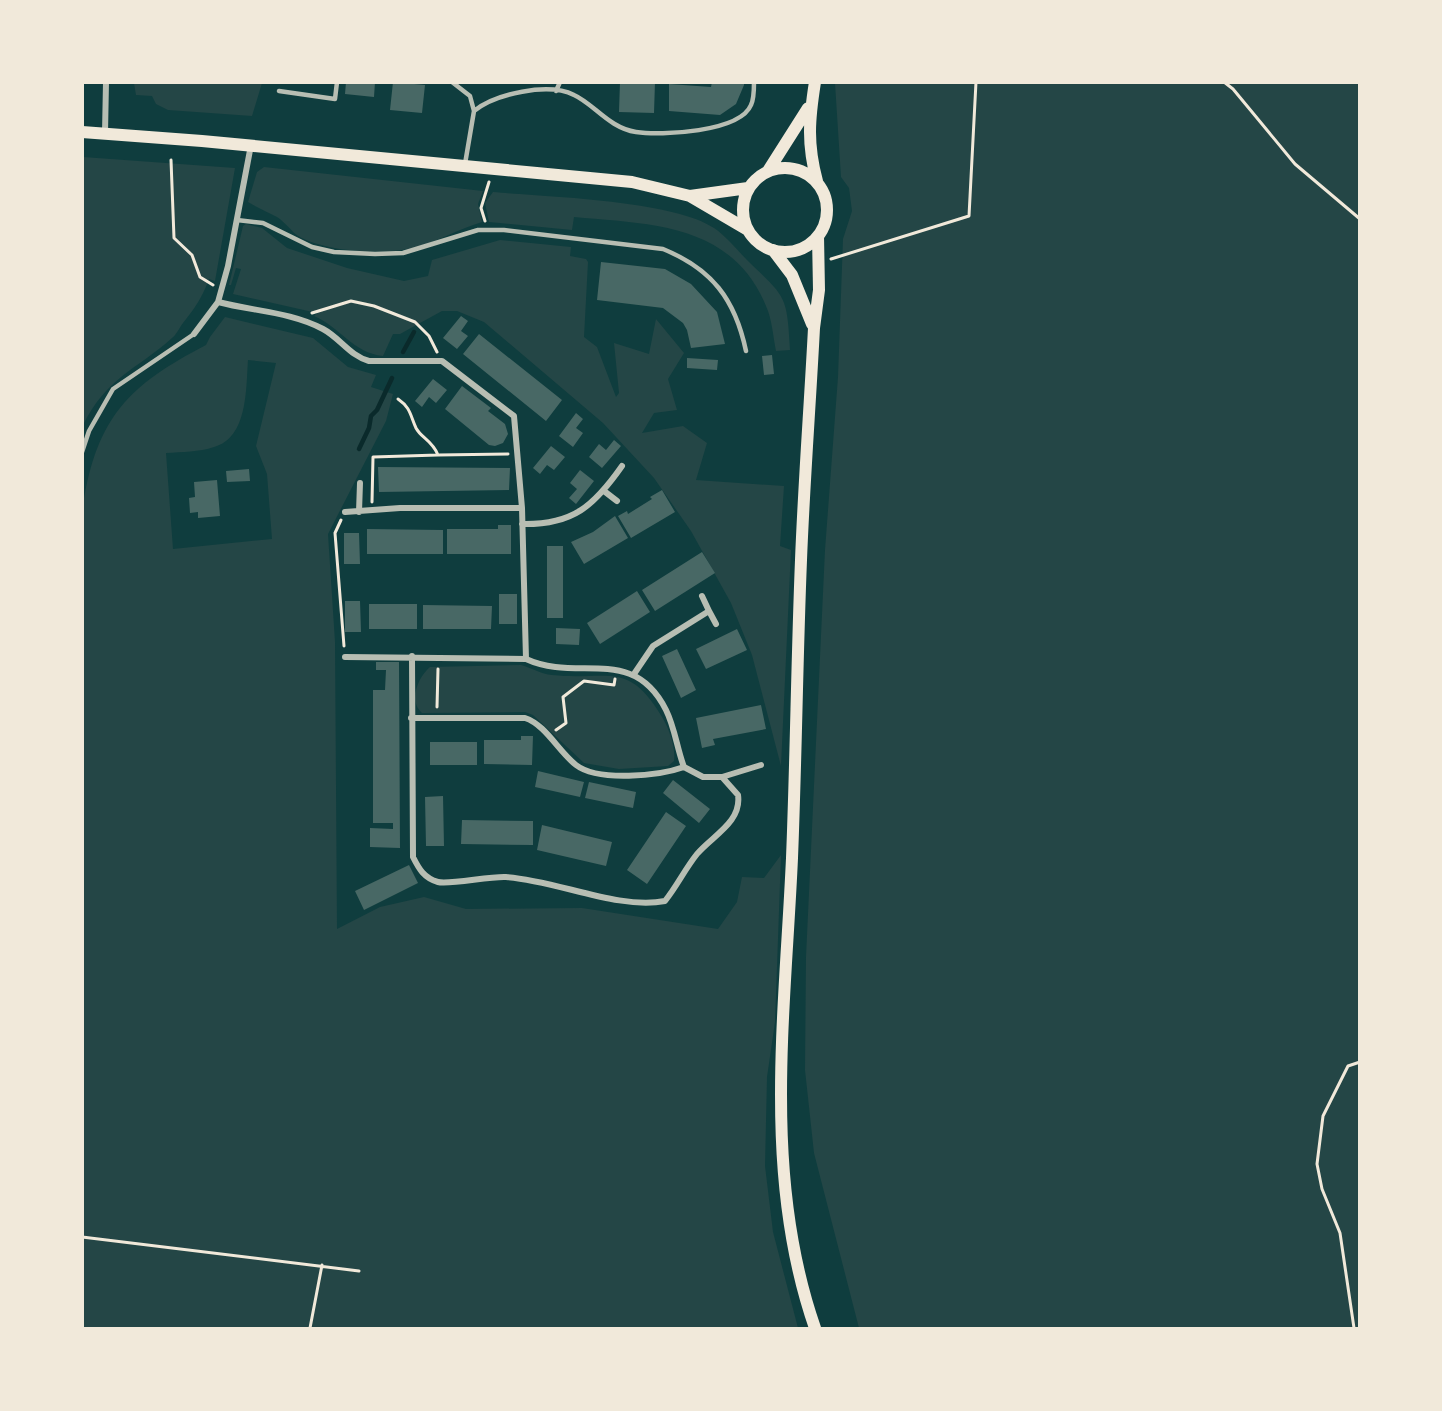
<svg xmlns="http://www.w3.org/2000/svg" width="1442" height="1411" font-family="Overpass,sans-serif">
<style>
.green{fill:#244646;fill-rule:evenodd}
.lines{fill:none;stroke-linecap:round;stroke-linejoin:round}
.stream{stroke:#0a2a2b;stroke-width:4.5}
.building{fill:#486865}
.path{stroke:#f1e9da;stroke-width:3}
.service{stroke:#b8beb3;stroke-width:4.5}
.minor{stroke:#b8beb3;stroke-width:6}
.secondary{stroke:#f1e9da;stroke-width:12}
</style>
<rect width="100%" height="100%" fill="#0f3d3e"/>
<!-- green -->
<path class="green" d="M134,83H133H262L252,116L168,110L156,104L152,96L136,95Z
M835,83H1359V1328H859L814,1153L805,1070L806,957L825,550L838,377L843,239L852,211L849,188L841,177Z
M83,157L235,168L215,281L209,279C202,298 195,308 183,323C179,328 177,334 172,338C135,371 108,376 83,425Z
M264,167L483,191L478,204L482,222C458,229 437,242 413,248C382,255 326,252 298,236C291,231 285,222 277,217C268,212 258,208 248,202L257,172Z
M493,192C547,197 672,200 714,228C726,236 737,250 747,260C786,298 787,294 790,350L776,351C773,336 772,319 766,306C732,223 650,224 574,217L572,230L489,222L485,203Z
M246,224L262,228L287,248L347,268L404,281L428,276L432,260L500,240L571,247L570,256L586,259L588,262L584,337L597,347L616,397L619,393L614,343L649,354L656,319L684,353L668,379L677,410L654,413L642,433L683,426L707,443L696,480L784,486L780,546L791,550L781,766L752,655L731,603L691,531L654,478L603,423L484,322L457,311H442L400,334H393L383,356C353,353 340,327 314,316L317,313L233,294L241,269L236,268L231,285H229L243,226Z
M225,317L313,338L348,367L376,375L371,387L393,394L386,421L328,534L335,642L337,929L380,907L424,897L466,909L582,908L718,929L737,902L742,877L764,878L781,855L775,1022L767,1077L765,1166L773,1232L798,1328H83V505C97,417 129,385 206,345L210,337ZM248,360L276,363L256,446L267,474L272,539L173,549L166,453C182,452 199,452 214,447C248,438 246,388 248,360Z
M521,665C532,668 541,674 552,675C608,681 628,659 662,717C669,728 676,748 674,761L668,766L619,769L584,763L533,715L525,712L422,713C408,701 418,677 430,667Z"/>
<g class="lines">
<!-- stream -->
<path class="stream" d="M403,352L414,332
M359,449L369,428L371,416L377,410L392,378"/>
</g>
<!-- building -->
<path class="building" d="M346,82H375L374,97L345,94Z
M393,82L425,85L422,113L390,110Z
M620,82H655L654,113L619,112Z
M712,82H744V85L736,104L720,115L669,111V84L711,87Z
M601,262L665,269L691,284L717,312L725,344L691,348L687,330L683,323L663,308L597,300Z
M461,316L468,321L461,331L468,336L457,349L443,338Z
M479,334L562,400L546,421L463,354Z
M772,355L774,374L764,375L762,356Z
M687,358L718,360L717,370L687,368Z
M433,379L447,390L436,403L429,397L422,407L415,401Z
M462,386L491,408L488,411L505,424L508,434L503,443L495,446L489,445L445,409Z
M576,413L583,419L576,428L583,433L573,447L559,436Z
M614,440L621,446L602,468L589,457L599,444L606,450Z
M551,446L565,457L554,470L547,465L540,474L533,468Z
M378,467L510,468L509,490L379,492Z
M249,469L250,481L227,482L226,471Z
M580,470L594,481L576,504L569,498L577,489L570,483Z
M217,480L220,516L198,518V512L190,513L189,498L195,497L194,482Z
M662,490L675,512L631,538L618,516L627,511L628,514L652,499L650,497Z
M615,516L628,538L584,564L571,542L593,532Z
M498,525H511V554H447V529H498Z
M367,529L443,530V554H367Z
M344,533H359L360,564H344Z
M547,546H563V618H547Z
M702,552L715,573L655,611L642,590Z
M637,591L650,612L600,644L587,623Z
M499,594H517V624H499Z
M345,601H360L361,632H345Z
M369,604H417V629H369Z
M423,605L492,606L491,629H423Z
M556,628L580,629L579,645L556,644Z
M737,629L747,650L706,669L696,649Z
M677,649L696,690L681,698L662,656Z
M376,662H399L400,848L370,847V828L393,829V823H373V690H385L386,670H376Z
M761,705L766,729L713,739L715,745L702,748L696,718Z
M521,736H533L532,765L484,764V740H521Z
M430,742H477V765H430Z
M538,771L584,782L580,797L535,787Z
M673,780L710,809L699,823L663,793Z
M589,782L636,792L633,808L585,798Z
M443,796L444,846H426L425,797Z
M666,812L686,826L647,884L627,870Z
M462,820L533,821V845L461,844Z
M542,825L612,842L606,866L537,850Z
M409,865L418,883L364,910L355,891Z"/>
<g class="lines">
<!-- path -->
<path class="path" d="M1224,82L1233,89L1295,164L1360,219
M171,160L174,238L192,255L200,277L213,285
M485,221L481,208L489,182
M831,259L969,216L976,82
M312,313L351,301L374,306L415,322L429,336L437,352
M398,399C411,408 410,415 416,428C421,438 432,440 438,455L508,454
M372,502L373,457L438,455
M341,520L335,533L344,646
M437,707L438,669
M556,730L566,723L563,697L584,681L614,685L615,679
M82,1237L359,1271
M310,1328L322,1265
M1354,1328L1340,1233L1322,1189L1317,1164L1323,1116L1348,1066L1360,1062"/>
<!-- service -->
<path class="service" d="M452,82L470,96L474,111
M279,91L335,99L337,82
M556,91L560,82
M465,164L474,111C495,94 548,82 574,95C594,104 609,128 636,132C661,136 740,132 751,105C754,99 754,89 754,82
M237,220L263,223L312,247L334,252L375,254L403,253L478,230H504L663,249C712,269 735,299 746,351
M82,452L89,431L113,389L194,334"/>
<!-- minor -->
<path class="minor" d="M105,133L106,82
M218,302C252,311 292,312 323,329C340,338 350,356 369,361H442L514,416L522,508L526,659L345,657
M194,334L218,302L228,266L251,145
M604,491L617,501
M345,512L400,508H522
M359,512L360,483
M522,524C573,525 594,506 622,466
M709,611L716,624
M412,656L413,857C419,869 424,878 438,882C449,885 490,876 506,877C556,880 617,910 665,901C677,886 685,869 697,854C712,836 742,822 738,795L722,777H703L684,767C677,749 675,728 666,710C633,644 578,683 526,659
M634,674L653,646L709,611L702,596
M411,718H525C546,725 558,751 576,765C598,782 659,776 684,767
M722,777L761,765"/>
<!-- secondary -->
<path class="secondary" d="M815,82C809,120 807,144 817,181
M82,132L202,141L632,182L690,196L748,230
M743 210a42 42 0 1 1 84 0a42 42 0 1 1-84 0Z
M768,171L808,108
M690,196L748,188
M773,250L792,275L812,324
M815,1328C762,1176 785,1015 792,858C796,758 797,659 801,560C804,482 810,405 814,328L819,290L818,236"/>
</g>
<!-- border -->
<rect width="1442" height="1411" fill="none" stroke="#f1e9da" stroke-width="168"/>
</svg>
